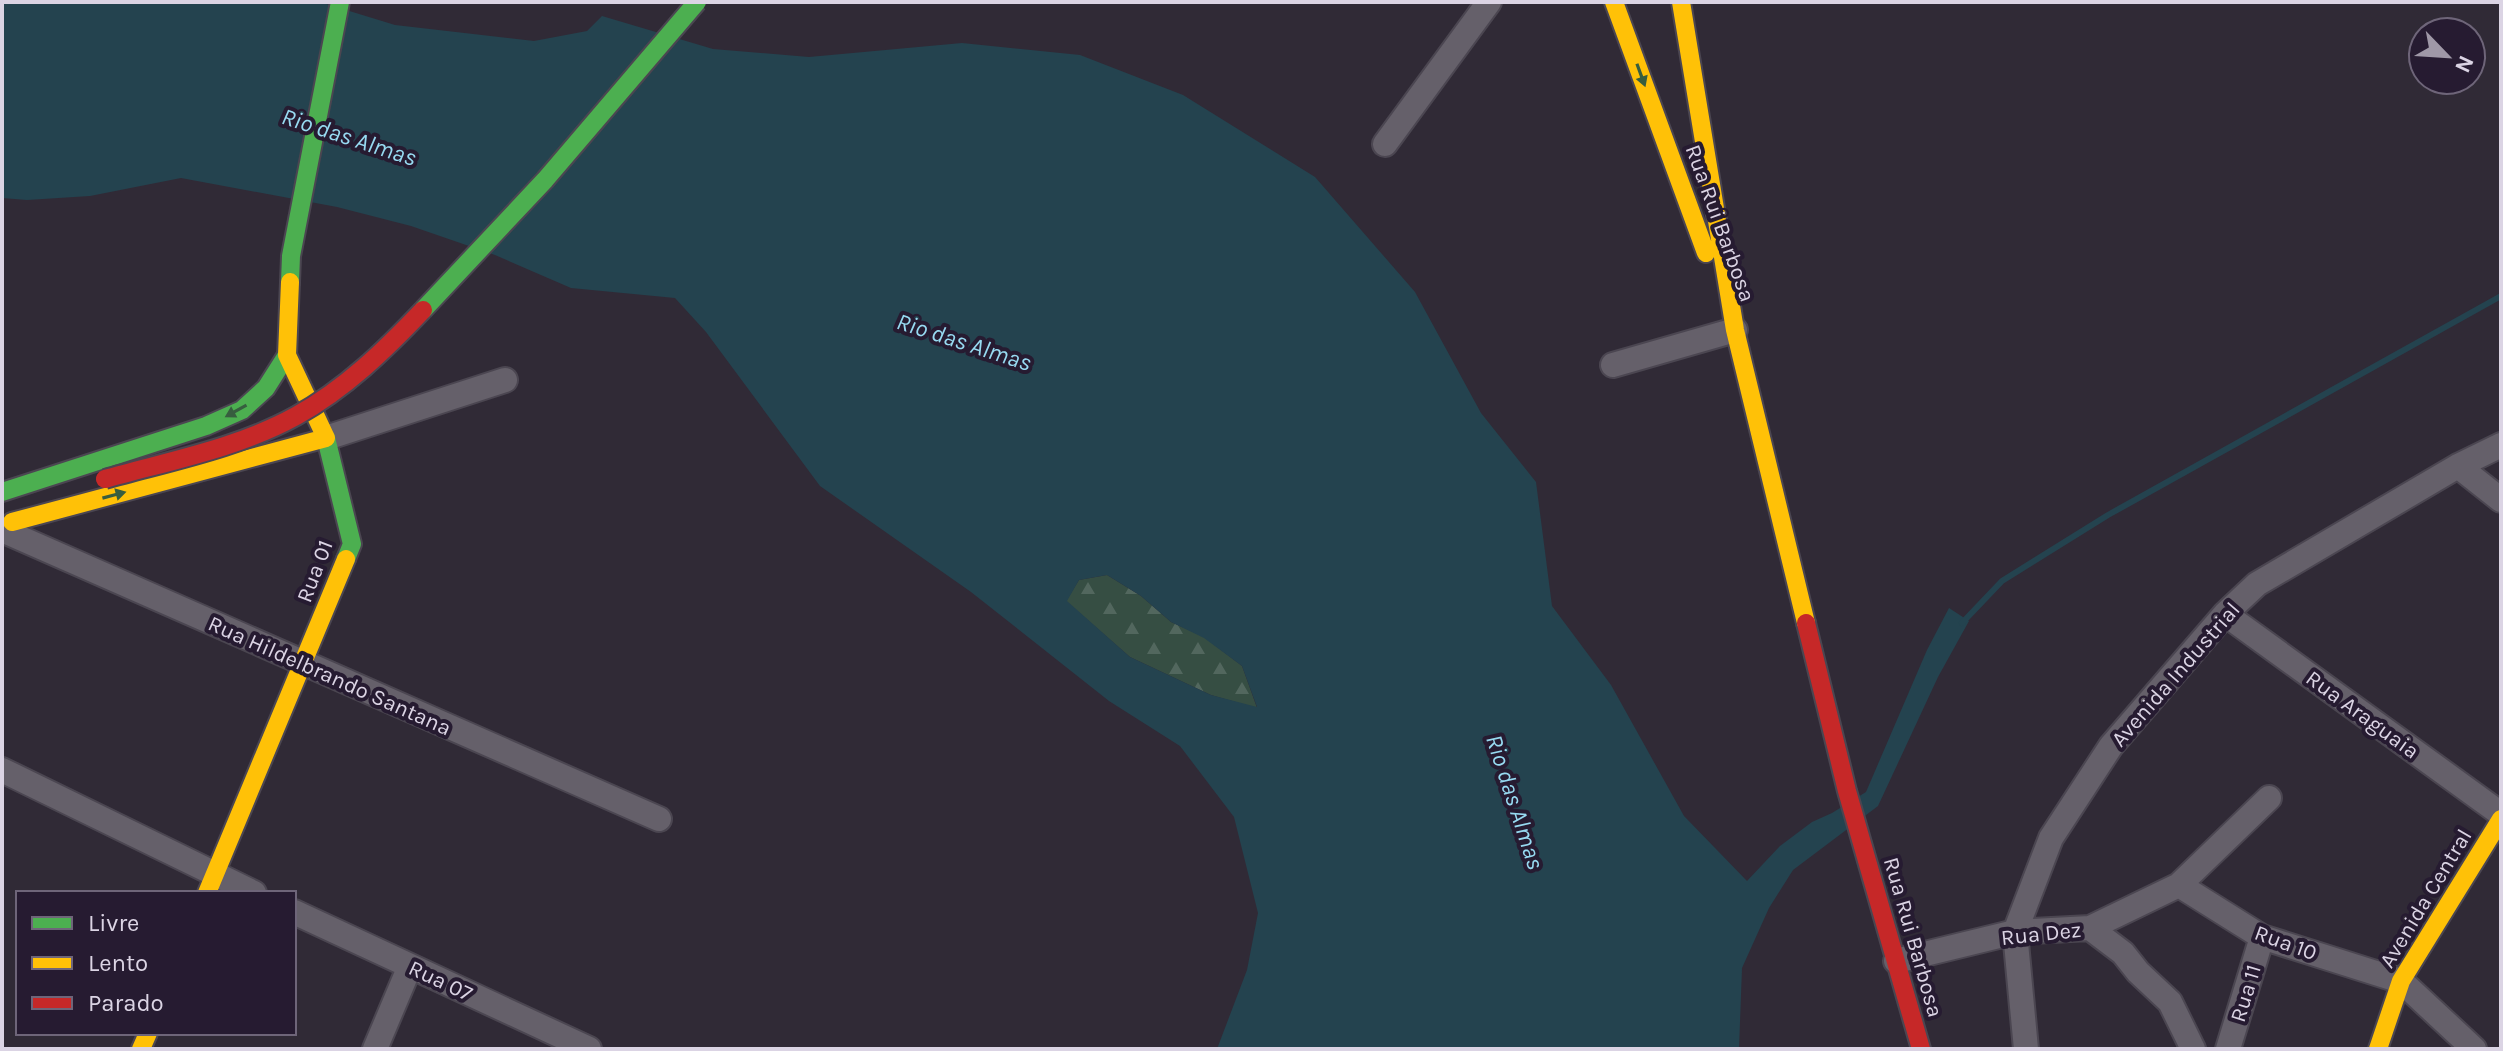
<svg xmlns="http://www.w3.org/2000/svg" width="2503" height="1051" font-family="Karla,sans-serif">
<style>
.forest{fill:url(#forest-firs)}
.water{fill:#24434f;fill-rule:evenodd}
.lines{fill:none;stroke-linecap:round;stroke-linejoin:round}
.stream{stroke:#24434f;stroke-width:6}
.street-casing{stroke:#4b4651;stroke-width:28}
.fast-casing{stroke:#4b4651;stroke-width:22}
.slow-casing{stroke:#4b4651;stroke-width:22}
.jam-casing{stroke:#4b4651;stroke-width:22}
.street{stroke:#65606a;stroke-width:24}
.fast{stroke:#4caf50;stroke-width:18}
.slow{stroke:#ffc107;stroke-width:18}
.jam{stroke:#c62828;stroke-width:18}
.fast-bridge-casing{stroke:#4b4651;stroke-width:22;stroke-linecap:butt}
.jam-bridge-casing{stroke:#4b4651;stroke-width:22;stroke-linecap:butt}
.fast-bridge{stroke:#4caf50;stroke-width:18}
.jam-bridge{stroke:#c62828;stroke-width:18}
.oneway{fill:#375e3f}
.labels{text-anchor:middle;stroke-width:8;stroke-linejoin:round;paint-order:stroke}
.street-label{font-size:22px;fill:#dbd4e4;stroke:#261b31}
.water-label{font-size:24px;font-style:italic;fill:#97daf1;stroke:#261b31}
</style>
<defs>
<pattern id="forest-firs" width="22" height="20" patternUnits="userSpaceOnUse" patternTransform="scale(2)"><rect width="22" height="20" fill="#364e43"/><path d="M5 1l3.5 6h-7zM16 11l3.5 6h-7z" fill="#52675e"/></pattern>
</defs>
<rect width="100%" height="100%" fill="#302a36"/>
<!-- forest -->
<path class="forest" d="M1107,575L1141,596L1171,622L1204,637L1242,666L1257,708L1211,695L1130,657L1066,601L1079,580Z"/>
<!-- water -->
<path class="water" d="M2,2H320L395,25L534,41L587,31L602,16L713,49L809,57L962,43L1080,55L1183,95L1315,177L1415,292L1481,413L1536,482L1552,606L1611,685L1684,816L1747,881L1780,846L1812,822L1832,813L1866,792L1927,650L1949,608L1969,621L1938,677L1878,806L1793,870L1769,908L1742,968L1739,1049H1217L1247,970L1258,913L1234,817L1180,746L1109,701L971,592L820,486L706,332L675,298L571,288L495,255L411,226L337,207L181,178L90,196L27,200L2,198ZM1107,575L1141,596L1171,622L1204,638L1242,666L1257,707L1211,695L1130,657L1067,601L1079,580Z"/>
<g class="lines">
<!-- stream -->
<path class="stream" d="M1962,623L2002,581L2108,515L2501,296"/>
<!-- street casing -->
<g class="street-casing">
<path id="street" d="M1385,144L1489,2
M1613,365L1735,330
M326,438L505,380
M2458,466L2501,500
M2,530L659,819
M2225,614L2501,814
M2,770L254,893
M2179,885L2262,937L2401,981L2474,1049
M294,912L589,1049
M2090,928L2123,953L2138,972L2170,1002L2193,1049
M1896,961L2015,932L2090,928L2179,885L2269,798
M375,1049L410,966
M2026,1049L2015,932L2051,838L2111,746L2225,614L2257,584L2458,466L2501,445
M2228,1049L2262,937"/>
</g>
<!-- fast casing -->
<g class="fast-casing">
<path id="fast" d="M290,282L291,256L340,2
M326,438L352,544L346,559
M2,492L206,426L242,410L266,388L287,355"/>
</g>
<!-- slow casing -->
<g class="slow-casing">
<path id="slow" d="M1614,2L1706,253
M1681,2L1735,330L1806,623
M12,522L326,438L287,355L290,282
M207,893L346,559
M141,1049L148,1033
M2378,1049L2401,981L2501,819"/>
</g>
<!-- jam casing -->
<g class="jam-casing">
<path id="jam" d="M1806,623L1847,791L1921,1049"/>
</g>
<!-- street -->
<use href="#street" class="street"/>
<!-- fast -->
<use href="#fast" class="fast"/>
<!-- slow -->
<use href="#slow" class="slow"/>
<!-- jam -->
<use href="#jam" class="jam"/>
<!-- fast-bridge casing -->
<g class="fast-bridge-casing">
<path id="fast-bridge" d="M423,310L545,180L697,2"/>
</g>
<!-- jam-bridge casing -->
<g class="jam-bridge-casing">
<path id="jam-bridge" d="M105,479C169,461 238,448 296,416C345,389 385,350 423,310"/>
</g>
<!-- fast-bridge -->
<use href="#fast-bridge" class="fast-bridge"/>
<!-- jam-bridge -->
<use href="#jam-bridge" class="jam-bridge"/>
</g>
<!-- one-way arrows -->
<defs><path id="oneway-solid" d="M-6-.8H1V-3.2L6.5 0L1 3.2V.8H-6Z" transform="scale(2)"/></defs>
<g class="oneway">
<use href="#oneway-solid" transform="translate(1641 75) rotate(70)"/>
<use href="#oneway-solid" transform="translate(236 411) rotate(151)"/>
<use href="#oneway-solid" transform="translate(114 495) rotate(-15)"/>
</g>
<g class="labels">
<!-- street labels -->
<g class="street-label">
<text transform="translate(1721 223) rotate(70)" y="8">Rua Rui Barbosa</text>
<text transform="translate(314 571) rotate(-69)" y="8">Rua 01</text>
<text transform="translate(2175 674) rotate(-49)" y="8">Avenida Industrial</text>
<text transform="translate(330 675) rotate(24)" y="8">Rua Hildelbrando Santana</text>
<text transform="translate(2363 714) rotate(36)" y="8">Rua Araguaia</text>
<text transform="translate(2425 898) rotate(-59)" y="8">Avenida Central</text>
<text transform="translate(2041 933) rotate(-6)" y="8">Rua Dez</text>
<text transform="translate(1914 937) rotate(74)" y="8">Rua Rui Barbosa</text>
<text transform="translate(2286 942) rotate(20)" y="8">Rua 10</text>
<text transform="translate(441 980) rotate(25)" y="8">Rua 07</text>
<text transform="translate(2245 993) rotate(-73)" y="8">Rua 11</text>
</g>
<!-- water labels -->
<g class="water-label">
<text transform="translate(349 137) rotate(18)" y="8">Rio das Almas</text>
<text transform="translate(964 342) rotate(18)" y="8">Rio das Almas</text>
<text transform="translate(1515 802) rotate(72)" y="8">Rio das Almas</text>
</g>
</g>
<!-- border -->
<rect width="2503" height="1051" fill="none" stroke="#dbd4e4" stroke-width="8"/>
<!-- legend -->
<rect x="16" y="891" width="280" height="144" fill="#261b31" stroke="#6e6579" stroke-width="2"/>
<rect x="32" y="917" width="40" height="12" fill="#4caf50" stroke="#6e6579" stroke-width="2"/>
<text x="88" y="931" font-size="24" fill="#dbd4e4">Livre</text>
<rect x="32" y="957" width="40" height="12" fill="#ffc107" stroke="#6e6579" stroke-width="2"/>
<text x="88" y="971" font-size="24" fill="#dbd4e4">Lento</text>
<rect x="32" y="997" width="40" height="12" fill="#c62828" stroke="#6e6579" stroke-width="2"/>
<text x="88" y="1011" font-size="24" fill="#dbd4e4">Parado</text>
<!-- north arrow -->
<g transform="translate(2447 56) rotate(115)"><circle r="38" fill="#261b31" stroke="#6e6579" stroke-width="2"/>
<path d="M0-6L14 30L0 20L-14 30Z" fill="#9f98a7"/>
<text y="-12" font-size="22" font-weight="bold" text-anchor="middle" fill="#dbd4e4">N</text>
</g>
</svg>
